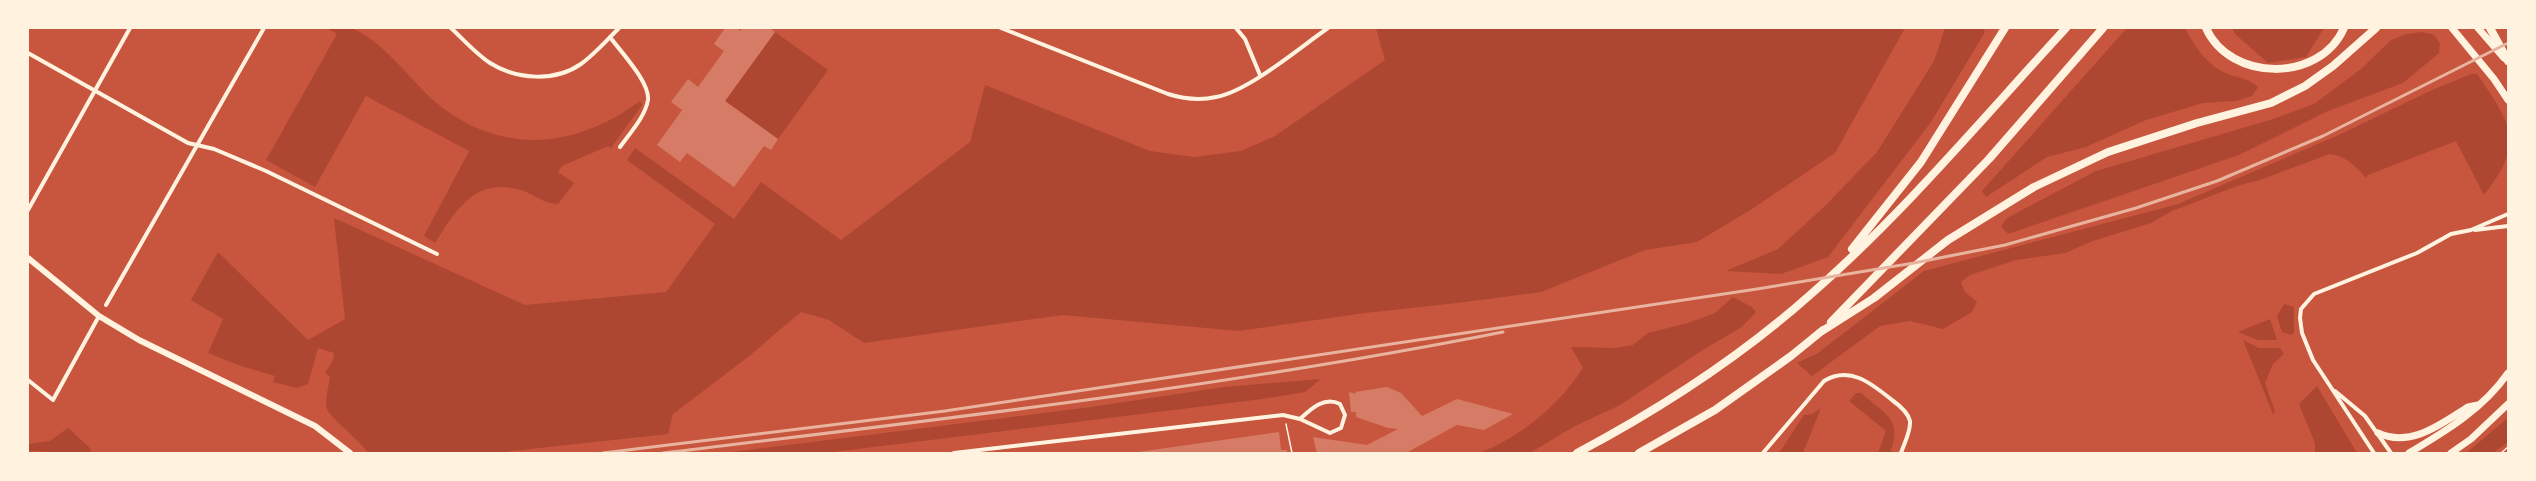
<svg xmlns="http://www.w3.org/2000/svg" width="2536" height="481" font-family="'Nunito Sans',sans-serif">
<style>
.green{fill:#ae4732}
.building{fill:#d67c66}
.lines{fill:none;stroke-linecap:round;stroke-linejoin:round}
.path{stroke:#fff3e0;stroke-width:1.5}
.minor{stroke:#fff3e0;stroke-width:4}
.secondary{stroke:#fff3e0;stroke-width:6}
.primary{stroke:#fff3e0;stroke-width:7}
.motorway{stroke:#fff3e0;stroke-width:8}
.rail{stroke:#e9b49f;stroke-width:3}
</style>
<rect width="100%" height="100%" fill="#c8553d"/>
<!-- green -->
<path class="green" d="M327,28C334,28 345,26 351,28C382,40 409,78 433,100C498,156 574,150 640,101L642,105L611,148L608,146L562,166L558,172L574,183L558,204C544,204 534,194 521,190C475,177 456,210 435,243L424,236L469,151L366,96L315,187L266,160L337,34Z
M1376,28H1905L1835,153L1752,209L1697,242L1645,250L1541,292L1457,303L1365,313L1239,331L1063,315L864,343L829,320L801,312L748,357L673,414L668,434L495,453H368C359,439 331,419 327,409C324,401 329,386 330,377L325,373L333,360L334,353L318,348L308,384L297,388L273,382L275,376L241,366L208,353L223,319L191,300L218,252L308,340L345,319L334,218L525,305L666,292L715,224L627,160L635,148L734,219L761,182L841,240L970,142L985,85L1150,151L1194,157L1241,151L1275,136L1385,60Z
M1945,28H1983L1985,32L1931,122L1828,257L1781,274L1726,271L1778,249L1825,206L1877,152L1934,61Z
M2127,28H2185C2195,47 2208,67 2230,75C2241,78 2249,79 2258,87L2252,96L2236,101L2203,103L2146,120L2086,147L2047,157L1986,197L1982,191Z
M2232,28H2324L2306,57L2268,63L2235,34Z
M775,32L828,70L778,139L725,101Z
M2422,32L2434,35L2440,43L2439,53L2403,83L2328,111L2239,155L2008,234L2001,226L2007,218L2096,171L2270,120L2314,104L2361,69L2391,40L2406,34Z
M2471,74H2477C2511,124 2526,142 2484,195L2456,141L2368,175L2366,178C2355,165 2347,157 2330,154L2260,180L2237,186L2172,211L2151,223L2093,241L2065,253L2016,260L1970,275L1961,282L1965,292L1977,302L1972,312L1943,329L1910,321L1880,326L1812,376L1797,363L1818,353L1924,271L2178,204L2341,134L2432,90Z
M1733,297L1752,307L1756,312L1742,327L1701,351L1620,405L1573,427L1530,453H1479C1521,437 1558,406 1583,368L1571,347L1615,348L1633,345L1648,333L1688,323L1715,313Z
M2284,304L2294,307V333L2291,335L2282,332L2277,316Z
M2270,319L2277,340H2258L2238,332Z
M2243,340L2259,348H2280L2284,354L2273,364L2265,383L2275,412L2273,414Z
M1321,379L1305,392L1262,399L825,453H723L1091,407L1224,387Z
M2317,386L2357,453H2315V443L2299,404Z
M1856,393H1861C1885,414 1903,419 1890,453H1878L1886,431L1849,401Z
M1821,408L1803,453H1779L1804,415L1812,414Z
M2508,418V442L2493,453H2466Z
M68,428L90,448L91,453L28,451V444L50,441Z"/>
<!-- building -->
<path class="building" d="M725,28H737L740,31L742,28H770L775,32L725,101L778,139L771,150L764,146L734,187L687,153L680,162L657,145L682,110L671,102L688,79L698,87L724,51L714,44Z
M1387,387L1401,393L1422,416L1457,399L1513,414L1484,430L1457,425L1406,453H1317L1313,437L1367,445L1398,429L1388,428L1356,417V412H1351L1349,392L1356,394L1355,392Z
M1279,432L1281,450H1287V453H1131Z"/>
<g class="lines">
<!-- path -->
<path class="path" d="M1286,424L1292,453
M2501,453L2508,447"/>
<!-- minor -->
<path class="minor" d="M451,28C464,40 476,54 490,63C517,80 555,82 581,64C595,54 607,40 619,28
M1001,28L1168,94C1184,99 1199,101 1216,97C1249,91 1299,48 1328,28
M1236,28L1245,39L1260,75
M610,37C620,51 650,82 648,100C645,117 630,133 620,147
M28,53L188,143L214,149L266,171L437,254
M28,210L130,28
M2475,230L2508,226
M106,305L264,28
M28,380L53,400L99,316
M2335,391L2365,416L2391,453
M954,453L1283,415L1300,419L1330,433L1341,428L1345,415L1340,404C1324,396 1311,409 1300,419
M1763,453L1824,381C1850,365 1872,384 1892,400C1899,405 1908,412 1910,421C1911,431 1904,444 1901,453
M2374,453L2313,360L2302,333L2300,318L2301,309L2314,294L2417,253L2451,234L2471,230L2508,214"/>
<!-- secondary -->
<path class="secondary" d="M28,258L99,316L139,340L315,426L350,453"/>
<!-- primary -->
<path class="primary" d="M2452,28L2494,79L2508,100
M2478,28L2504,58
M2378,433C2411,448 2441,424 2468,407L2478,405
M2409,453C2446,431 2483,409 2508,373
M2451,453L2471,439L2508,404"/>
<!-- motorway -->
<path class="motorway" d="M2206,28C2230,82 2320,83 2344,28
M2490,28L2508,61
M1852,249L1921,162L2005,28
M1831,322L1989,159L2103,28
M1819,333L1874,298L1948,240L2034,187L2108,152L2197,123L2271,103L2305,86L2333,66L2376,28
M1577,453C1660,409 1739,358 1810,295C1903,214 1982,119 2066,28
M1639,453L1715,410L1791,356L1823,330"/>
<!-- rail -->
<path class="rail" d="M603,453L945,411L1757,289L1914,263L2005,245L2136,208L2217,181L2323,136L2508,43
M663,453C944,419 1225,387 1503,332"/>
</g>
<!-- border -->
<rect width="2536" height="481" fill="none" stroke="#fff3e0" stroke-width="58"/>
</svg>
